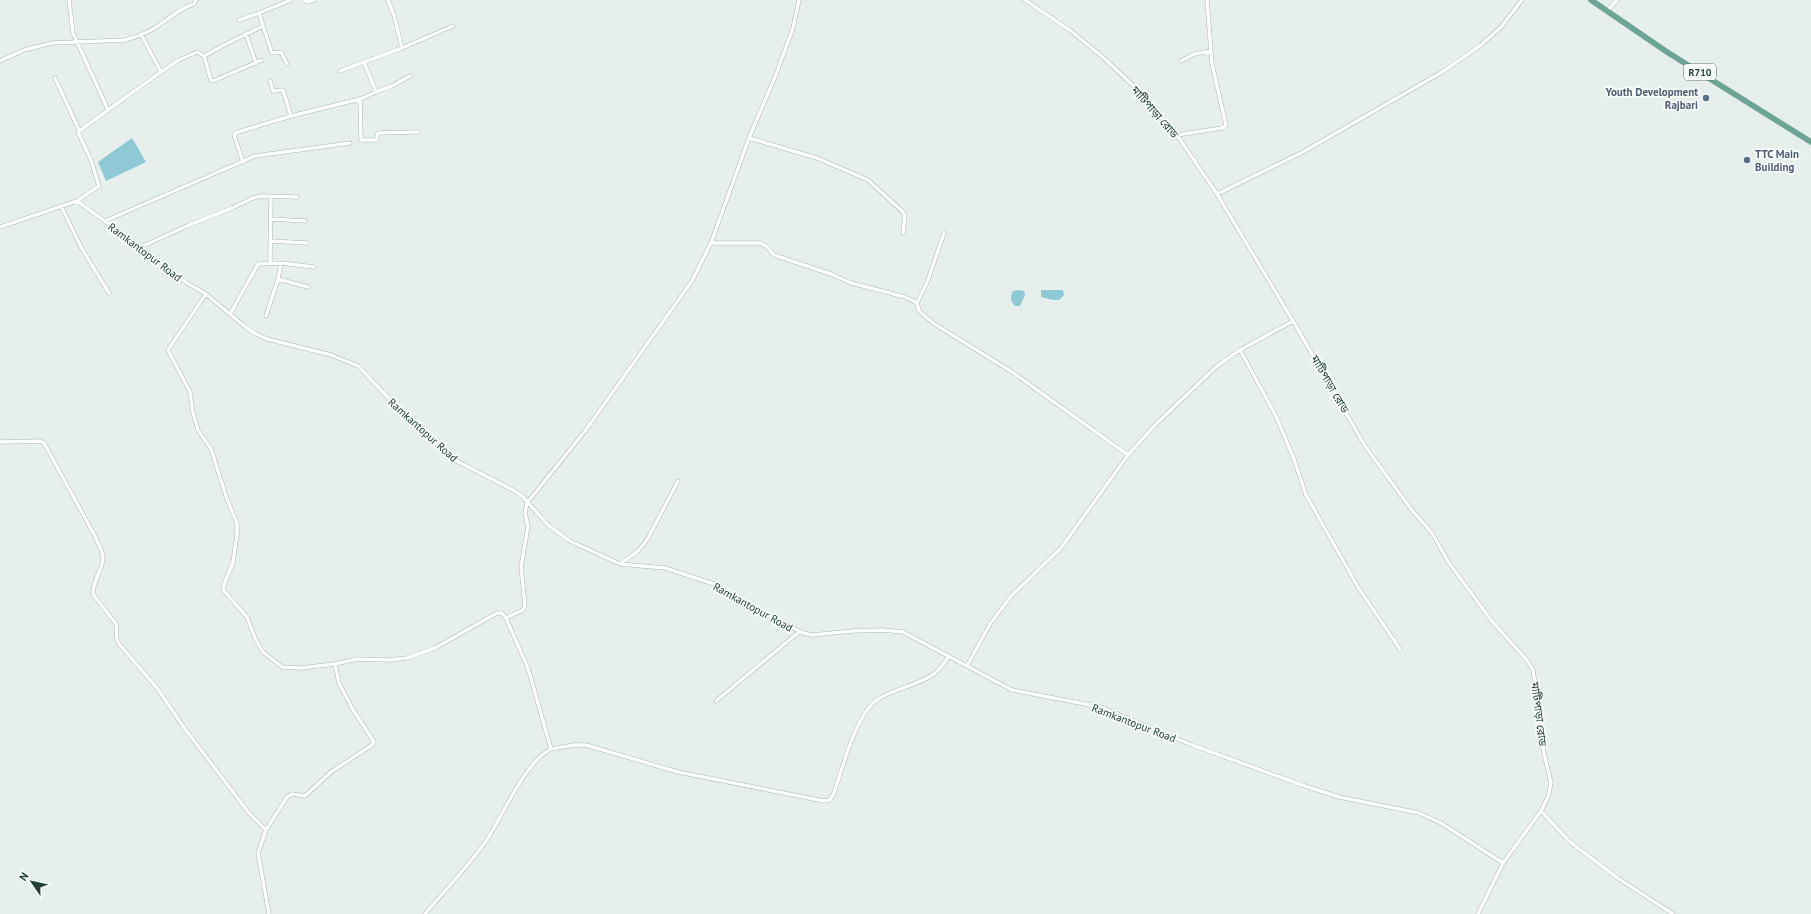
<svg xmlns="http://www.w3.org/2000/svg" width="1811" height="914" font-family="'PT Sans','Noto Sans Bengali',sans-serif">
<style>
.water{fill:#8ec9d4}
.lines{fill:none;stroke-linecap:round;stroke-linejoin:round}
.minor-casing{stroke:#a8b8b2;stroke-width:4.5}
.primary-casing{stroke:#c2cac8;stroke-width:6}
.minor{stroke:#fff;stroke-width:3.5}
.primary{stroke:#6aa596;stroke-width:5.5}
.service-dot{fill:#5c6f8a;stroke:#f7fbf9;stroke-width:1.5}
.labels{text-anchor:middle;stroke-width:4;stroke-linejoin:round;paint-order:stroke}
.shield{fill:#f7fbf9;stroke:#637a73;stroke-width:1}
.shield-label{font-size:10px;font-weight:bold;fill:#24423a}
.service-label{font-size:11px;font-weight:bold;fill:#4e5e75;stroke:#f7fbf9;text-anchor:end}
.street-label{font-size:11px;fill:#24423a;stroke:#f7fbf9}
</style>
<rect width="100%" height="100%" fill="#e6efeb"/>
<!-- water -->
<path class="water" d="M132,138L146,162L106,181L98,162Z
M1019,290L1024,291L1025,295L1020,306H1015C1010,300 1010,297 1013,291Z
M1041,290H1063L1064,295L1059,300H1053L1041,297Z"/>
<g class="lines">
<!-- minor casing -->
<g class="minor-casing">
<path id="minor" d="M304,0L307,2L314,0
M388,0L394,15L402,48
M1025,0L1071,31L1105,59L1141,93L1177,135L1217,194L1293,321L1365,446L1411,509L1432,533L1449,563L1491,620L1526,659L1533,670L1538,703L1540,736L1551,783L1548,797L1541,811L1503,863L1478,914
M1607,11L1617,0
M239,20L259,13
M263,26L272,53L281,52L287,64
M141,34L161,72
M246,34L256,63
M204,56L211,80L213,81L262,60
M0,61L24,50L52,43L125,40C137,37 152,31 162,23C174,15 180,8 194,4L196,0
M1181,61L1194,54L1211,51
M364,62L376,92L392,86L410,76
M340,71L402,48L453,26
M55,78L79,130
M270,81L273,91L283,90L291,116
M360,99L361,140H376L378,133L418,132
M108,110L161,72L179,60L197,52L204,56L226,44L263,26L259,13L291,0
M1177,135L1222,128L1226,125L1212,64L1207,0
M749,138L817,158L868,180L902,211L905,215L903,233
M243,162L234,135L238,132L291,116L360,99L376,92
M1217,194L1303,152L1442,72L1481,45L1501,27L1522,0
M77,201L141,247L187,283L206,294L243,325L256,334L267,339L331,355L358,366L401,411L453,459L513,490L522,496L549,526L570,541L620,564L665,568L714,584L752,607L803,633L812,635L853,631L882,630L903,632L1012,690L1101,707L1192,745L1302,785L1339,797L1419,813L1441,823L1503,863
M61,206L82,249L109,293
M271,219L305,221
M105,221L255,156L350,143
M0,227L77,201L99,186L91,160L78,132L108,110L73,33L69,0
M944,233L928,280L917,303L919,311L933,323L1012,372L1128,455
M270,241L307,243
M711,243H760L766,246L774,255L831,274L851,283L905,297L917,303
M141,247L189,225L232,208L253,198L260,196L297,197
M270,262L271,196
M278,279L308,287
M206,294L168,350L190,392L193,413L198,430L211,449L227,499L237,523V534L233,562L223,587L224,591L247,617L255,638L263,652L282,667L300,668L335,664L339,683L352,708L374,742L372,745L331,772L305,796L292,794L287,797L266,830L258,853L269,914
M230,314L258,264L281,263L314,267
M266,316L278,279L281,263
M1240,350L1276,416L1294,459L1306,495L1358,587L1400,649
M0,442L40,441L44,443L96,538C98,544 102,550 103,556C104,569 92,581 93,594L116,624L117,640L119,644L157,688L185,729L249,813L266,830
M620,564L638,551L647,540L678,481
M335,664L357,659L388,660L407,658L435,648L497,613H502L506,618
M967,666L990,624L1011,596L1061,548L1128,455L1157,423L1217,366L1240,350L1293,321
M716,701L799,632
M551,749L574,745H586L678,772L824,801L830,800L834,793C842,769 856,714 877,700C893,688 921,685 935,673C941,668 945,662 949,656
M1541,811L1570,842L1619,879L1673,914
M425,914C446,889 470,865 488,838C504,813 525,762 551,749L528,668L506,618L523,610L525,605L521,567L528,526L525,513L527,503L585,431L692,281L711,243L749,138L775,77L793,28L799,0"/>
</g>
<!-- primary casing -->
<g class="primary-casing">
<path id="primary" d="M1591,0L1667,52L1811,142"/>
</g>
<!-- minor -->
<use href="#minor" class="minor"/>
<!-- primary -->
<use href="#primary" class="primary"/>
</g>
<!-- markers -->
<g class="service-dot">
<circle cx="1706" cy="98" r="4"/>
<circle cx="1747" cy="160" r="4"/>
</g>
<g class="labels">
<!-- shield labels -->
<rect class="shield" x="1684" y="64" width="32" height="16" rx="3"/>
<g class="shield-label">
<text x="1700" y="76">R710</text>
</g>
<!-- service labels -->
<g class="service-label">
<text x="1698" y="96">Youth Development<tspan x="1698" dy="13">Rajbari</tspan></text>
<text x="1755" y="158" text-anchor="start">TTC Main<tspan x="1755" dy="13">Building</tspan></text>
</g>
<!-- street labels -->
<g class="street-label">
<text transform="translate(1155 112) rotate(49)" y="4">মাটিপাড়া রোড</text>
<text transform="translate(145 252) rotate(37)" y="4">Ramkantopur Road</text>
<text transform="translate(1330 384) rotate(60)" y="4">মাটিপাড়া রোড</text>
<text transform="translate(423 430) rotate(42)" y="4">Ramkantopur Road</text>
<text transform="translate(753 607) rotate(29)" y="4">Ramkantopur Road</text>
<text transform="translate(1539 714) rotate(83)" y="4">মাটিপাড়া রোড</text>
<text transform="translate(1134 723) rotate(21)" y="4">Ramkantopur Road</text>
</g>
</g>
<!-- north arrow -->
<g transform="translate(32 882) rotate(304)" stroke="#f7fbf9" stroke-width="3" paint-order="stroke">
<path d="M0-3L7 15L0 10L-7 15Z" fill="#24423a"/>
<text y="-6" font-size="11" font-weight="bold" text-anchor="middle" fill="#24423a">N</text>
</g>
</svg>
